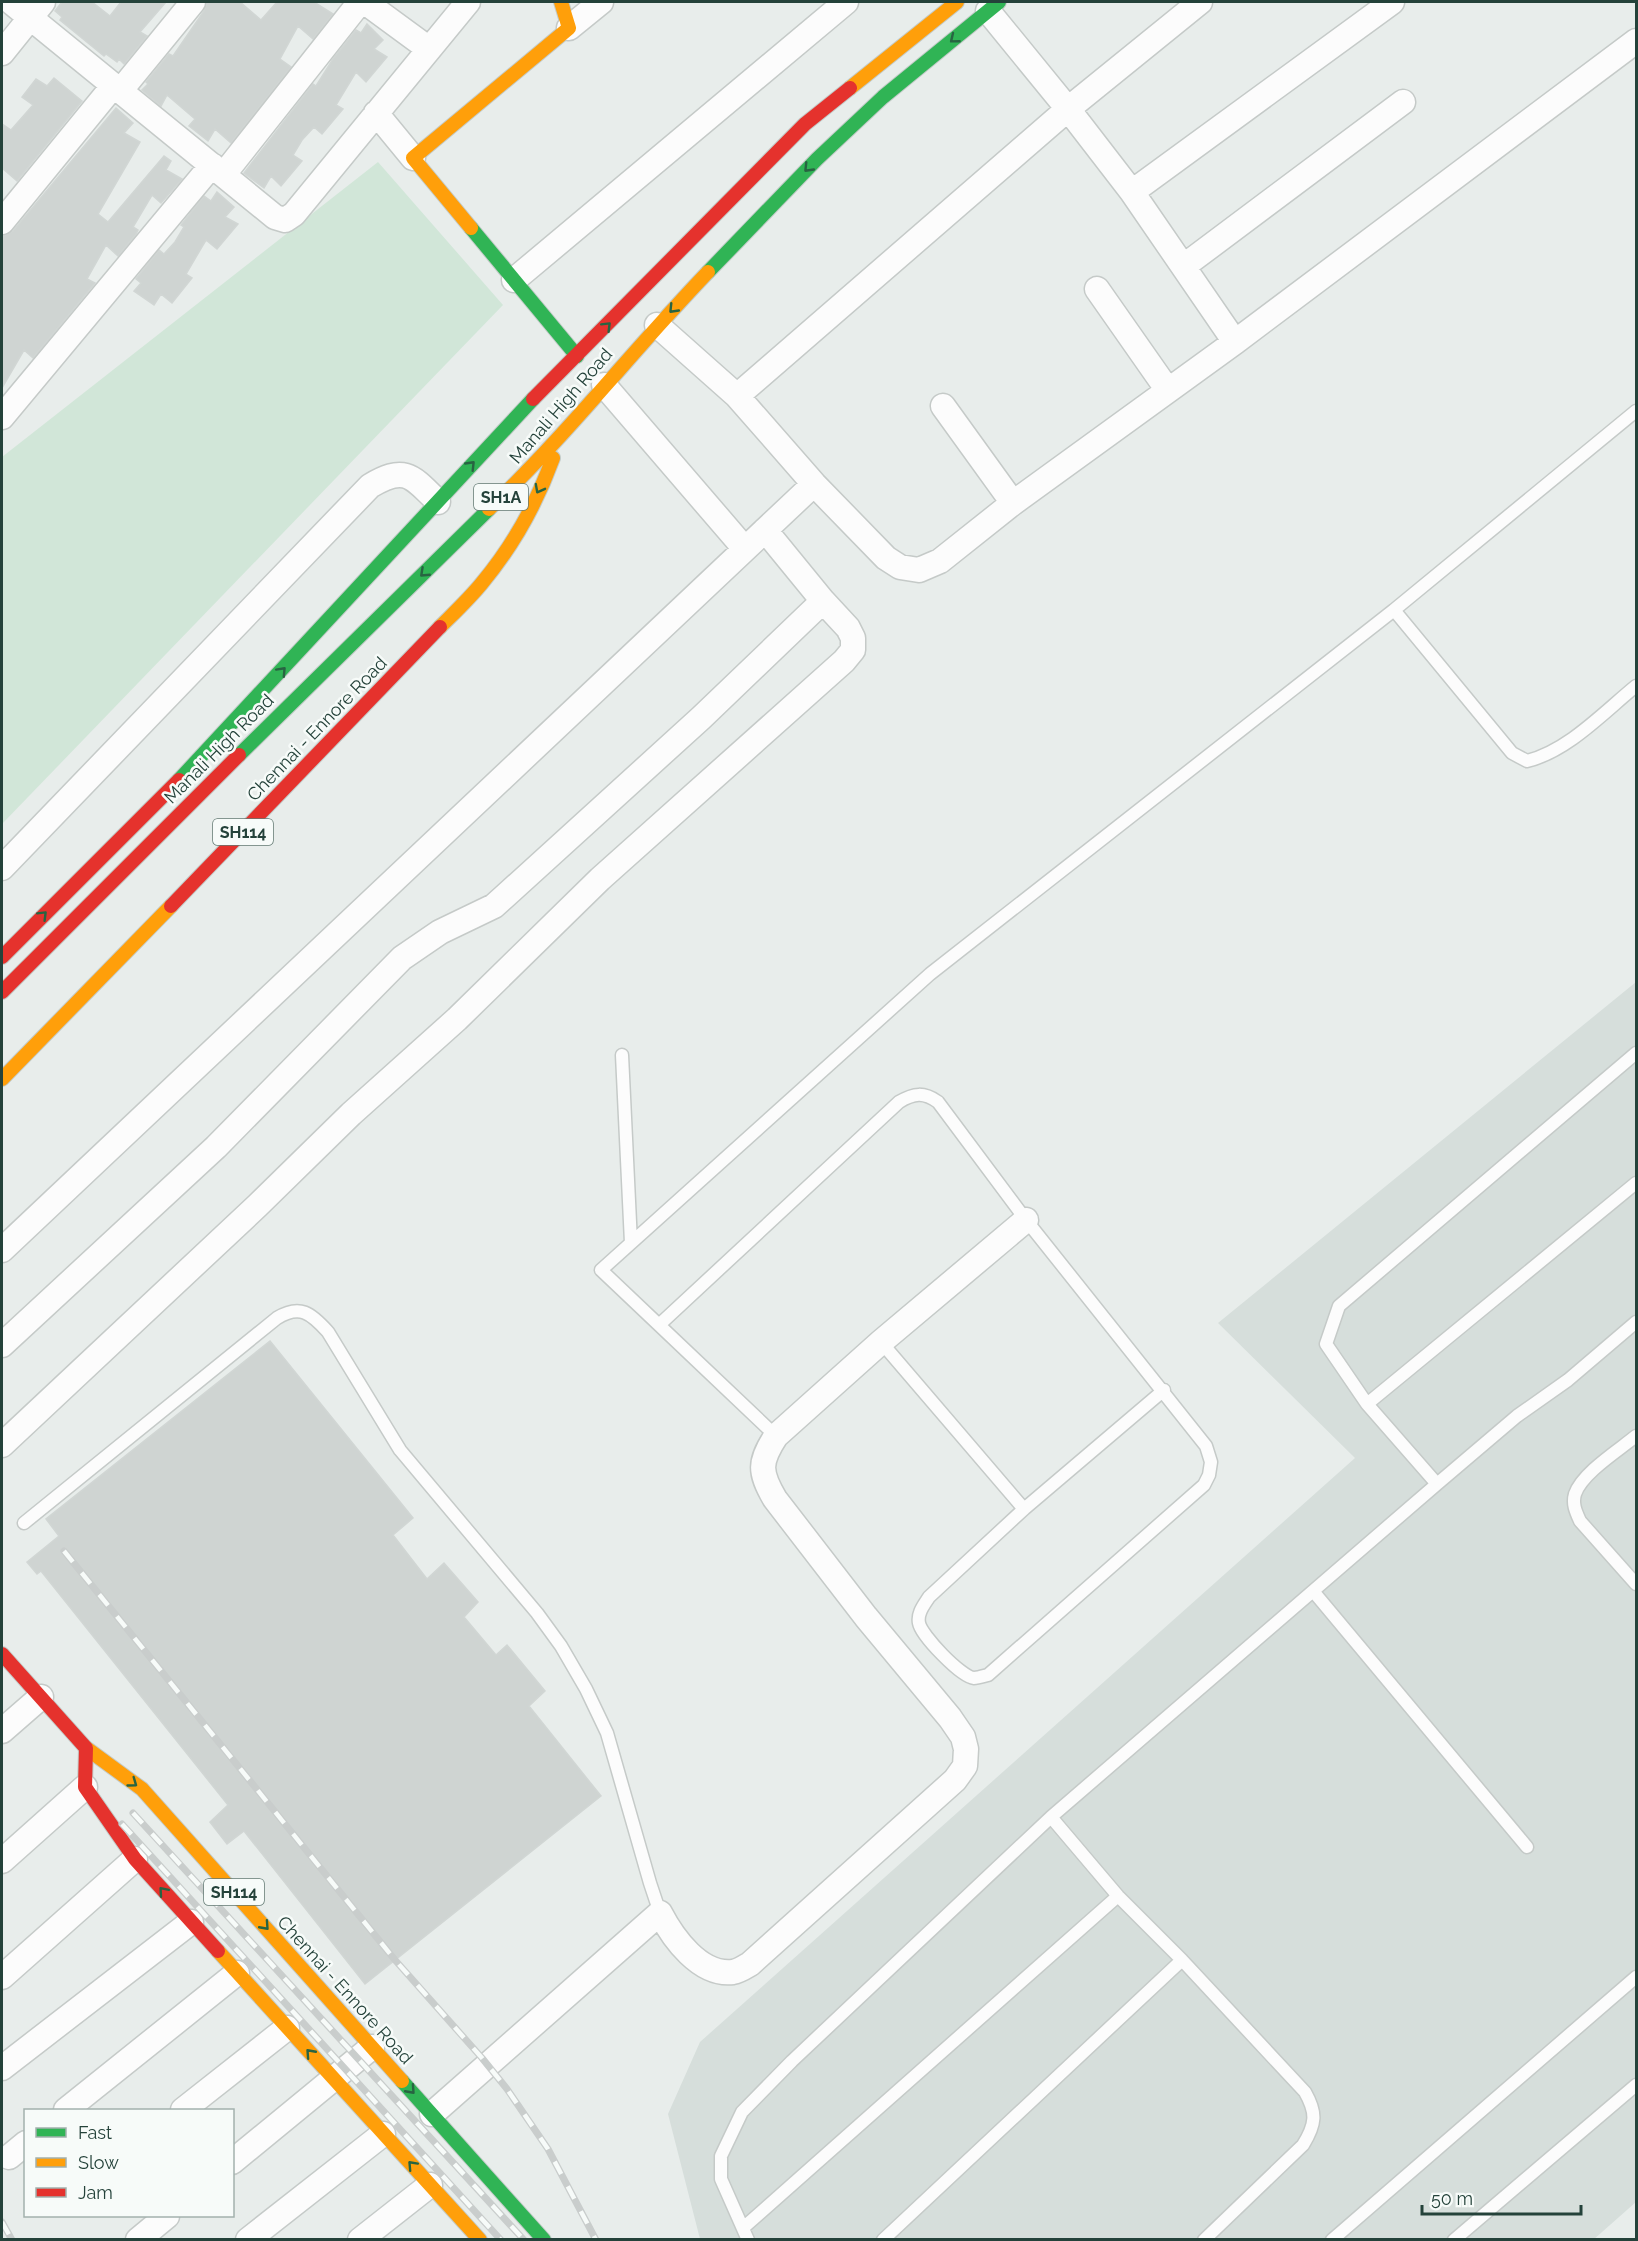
<svg xmlns="http://www.w3.org/2000/svg" width="1638" height="2241" font-family="Raleway,sans-serif">
<style>
.built{fill:#d6dedb}
.green{fill:#d1e6d8}
.building{fill:#cfd4d2;stroke:#d1d6d4;stroke-width:1.5}
.lines{fill:none;stroke-linecap:round;stroke-linejoin:round}
.lane-casing{stroke:#c5cac8;stroke-width:15}
.street-casing{stroke:#c5cac8;stroke-width:27}
.fast-casing{stroke:#c3cbc8;stroke-width:16}
.slow-casing{stroke:#c3cbc8;stroke-width:16}
.jam-casing{stroke:#c3cbc8;stroke-width:16}
.lane{stroke:#fcfcfc;stroke-width:12}
.street{stroke:#fcfcfc;stroke-width:24}
.fast{stroke:#30b455;stroke-width:14}
.slow{stroke:#ff9f0a;stroke-width:14}
.jam{stroke:#e5322d;stroke-width:14}
.rail-casing{stroke:#c9cdcc;stroke-width:7}
.rail{stroke:#f7fbf9;stroke-width:4.5;stroke-dasharray:14;stroke-linecap:butt}
.oneway{stroke:#286442}
.labels{text-anchor:middle;stroke-width:5;stroke-linejoin:round;paint-order:stroke}
.shield{fill:#f7fbf9;stroke:#637a73;stroke-width:1.5}
.shield-label{font-size:16px;font-weight:bold;fill:#24423a}
.street-label{font-size:18px;fill:#24423a;stroke:#f7fbf9}
</style>
<rect width="100%" height="100%" fill="#e8edeb"/>
<!-- built -->
<path class="built" d="M1636,982V2202L1593,2240L700,2239L668,2114L700,2042L1355,1458L1218,1323Z"/>
<!-- green -->
<path class="green" d="M378,162L503,305L2,824V457Z"/>
<!-- building -->
<path class="building" d="M62,2H92L110,16L121,2H166L140,32L147,36L124,64L119,59L117,62L106,54L104,56L60,20L62,17L55,11Z
M207,2H240L261,20L277,2H314L333,14L313,39L298,26L280,59L291,67L231,143L215,129L208,141L189,126L195,119L167,95L161,106L142,90L148,84L146,82L169,54L173,56L204,11Z
M367,24L383,40L374,49L387,57L366,82L356,72L336,105L343,109L322,134L314,127L302,140L293,155L302,161L281,186L271,176L264,188L244,173L313,84L316,86L333,59L356,30L361,33Z
M54,78L82,101L17,181L2,168V124L11,130L33,105L22,97L36,79L47,86Z
M116,108L133,123L124,133L140,142L98,214L108,222L164,156L171,161L166,170L182,179L161,203L152,195L133,227L138,230L136,234L118,256L106,245L87,279L95,283L33,358L24,350L2,388V237L13,231Z
M217,192L234,207L225,217L238,224L217,249L206,240L186,274L192,278L172,303L161,294L154,305L134,291L141,283L136,279L159,250L164,254L175,242L184,227L181,225L204,196L211,201Z
M270,1341L413,1518L393,1535L427,1579L444,1563L478,1602L464,1617L496,1655L507,1645L545,1691L529,1706L601,1796L365,1984L244,1831L227,1844L210,1822L228,1805L41,1571L37,1574L27,1562L59,1536L46,1519Z"/>
<g class="lines">
<!-- lane casing -->
<g class="lane-casing">
<path id="lane" d="M1394,610L1512,753L1527,761C1568,751 1604,712 1636,686
M622,1055L631,1243
M659,1325L601,1270L930,974L1394,610L1636,411
M881,1342L1024,1509L1164,1390
M1367,1404L1636,1183
M776,1436L659,1325L899,1102C914,1093 924,1092 938,1102L1026,1220L1206,1446L1211,1462L1209,1475L1204,1485L988,1675C984,1676 978,1678 974,1678C961,1677 921,1635 919,1623C917,1613 924,1605 929,1597L1024,1509
M1636,1436C1619,1450 1582,1473 1575,1494C1572,1504 1576,1512 1580,1521L1636,1584
M1437,1484L1367,1404L1326,1344L1339,1306L1636,1053
M24,1523L277,1318C300,1304 311,1313 328,1332L400,1450L537,1613L561,1646L586,1689L607,1733L650,1883L660,1913
M1313,1591L1527,1847
M1051,1817L1118,1896L1182,1960L1305,2092C1317,2113 1316,2124 1303,2145L1204,2240
M743,2228L1118,1896
M748,2240L721,2179V2156L742,2112L792,2061L1051,1817L1437,1484L1517,1416L1568,1380L1636,1322
M883,2240L1182,1960
M1332,2240L1636,1977
M1454,2240L1636,2085"/>
</g>
<!-- street casing -->
<g class="street-casing">
<path id="street" d="M11,2L275,217L285,220L294,214L468,2
M365,2L429,49
M988,11L1068,109L1132,192L1235,342
M569,28L601,2
M2,53L43,2
M121,90L193,2
M376,113L413,158
M224,174L360,2
M1132,192L1392,2
M2,222L114,85
M1184,266L1403,102
M514,280L846,2
M1097,289L1167,389
M657,325L737,396L814,484L886,558L900,567L919,570L940,561L1013,503L1235,342L1636,41
M604,385L745,549
M737,396L1068,109L1200,2
M943,406L1013,503
M2,417L212,165
M2,868L370,486C405,465 412,476 438,502
M2,1250L814,484
M2,1345L216,1147L402,958L440,932L494,906L504,897L701,718L823,601
M2,1445L257,1206L351,1114L457,1019L600,879L844,661L853,650V638L848,628L823,601L765,530
M2,1731L41,1697
M2,1861L85,1787
M2,1977L135,1859
M2,2068L191,1922
M66,2110L237,1973
M183,2110L287,2028
M432,2114L660,1913C673,1938 700,1976 733,1972C739,1971 745,1967 750,1964L955,1780L965,1766L966,1749L963,1737L950,1718L866,1617L775,1499C759,1472 759,1462 776,1436L881,1342L1026,1220
M9,2157L26,2143
M232,2162L372,2047
M138,2240L167,2216
M248,2240L383,2134
M360,2240L430,2185"/>
</g>
<!-- fast casing -->
<g class="fast-casing">
<path id="fast" d="M471,228L577,356
M708,272L817,159L883,97L999,2
M239,755L489,509
M179,780L533,399
M402,2081L544,2240"/>
</g>
<!-- slow casing -->
<g class="slow-casing">
<path id="slow" d="M850,88L957,2
M471,228L413,158L569,28L561,2
M489,509C567,435 633,350 708,272
M440,627C454,613 469,599 482,583C512,547 537,502 553,458
M2,1079L171,906
M86,1748L142,1789L402,2081
M218,1951L480,2240"/>
</g>
<!-- jam casing -->
<g class="jam-casing">
<path id="jam" d="M533,399L805,124L850,88
M171,906L440,627
M2,957L179,780
M2,992L239,755
M2,1654L86,1748L85,1787L135,1859L218,1951"/>
</g>
<!-- lane -->
<use href="#lane" class="lane"/>
<!-- street -->
<use href="#street" class="street"/>
<!-- fast -->
<use href="#fast" class="fast"/>
<!-- slow -->
<use href="#slow" class="slow"/>
<!-- jam -->
<use href="#jam" class="jam"/>
<!-- rail casing -->
<g class="rail-casing">
<path id="rail" d="M64,1551L395,1960L482,2058L507,2089L548,2149L596,2240
M133,1813L524,2240
M122,1824L501,2240
M2,2222L12,2240"/>
</g>
<!-- rail -->
<use href="#rail" class="rail"/>
</g>
<!-- one-way arrows -->
<defs><path id="oneway-chevron" d="M-2-3.5L2.5 0L-2 3.5" fill="none" stroke-width="1.6" stroke-linecap="round" stroke-linejoin="round" transform="scale(1.5)"/></defs>
<g class="oneway">
<use href="#oneway-chevron" transform="translate(954 39) rotate(141)"/>
<use href="#oneway-chevron" transform="translate(808 168) rotate(134)"/>
<use href="#oneway-chevron" transform="translate(673 309) rotate(134)"/>
<use href="#oneway-chevron" transform="translate(607 326) rotate(-45)"/>
<use href="#oneway-chevron" transform="translate(471 465) rotate(-46)"/>
<use href="#oneway-chevron" transform="translate(539 489) rotate(118)"/>
<use href="#oneway-chevron" transform="translate(424 573) rotate(137)"/>
<use href="#oneway-chevron" transform="translate(282 671) rotate(-47)"/>
<use href="#oneway-chevron" transform="translate(43 915) rotate(-45)"/>
<use href="#oneway-chevron" transform="translate(133 1783) rotate(36)"/>
<use href="#oneway-chevron" transform="translate(163 1891) rotate(-131)"/>
<use href="#oneway-chevron" transform="translate(265 1926) rotate(48)"/>
<use href="#oneway-chevron" transform="translate(310 2053) rotate(-132)"/>
<use href="#oneway-chevron" transform="translate(411 2090) rotate(48)"/>
<use href="#oneway-chevron" transform="translate(412 2165) rotate(-133)"/>
</g>
<g class="labels">
<!-- shield labels -->
<g class="shield">
<rect x="474" y="484" width="54" height="26" rx="4.5"/>
<rect x="213" y="819" width="60" height="26" rx="4.5"/>
<rect x="204" y="1879" width="60" height="26" rx="4.5"/>
</g>
<g class="shield-label">
<text x="501" y="503">SH1A</text>
<text x="243" y="838">SH114</text>
<text x="234" y="1898">SH114</text>
</g>
<!-- street labels -->
<g class="street-label">
<text transform="translate(561 406) rotate(-49)" y="6">Manali High Road</text>
<text transform="translate(317 729) rotate(-46)" y="6">Chennai - Ennore Road</text>
<text transform="translate(219 749) rotate(-45)" y="6">Manali High Road</text>
<text transform="translate(345 1990) rotate(48)" y="6">Chennai - Ennore Road</text>
</g>
</g>
<!-- border -->
<rect width="1638" height="2241" fill="none" stroke="#24423a" stroke-width="6"/>
<!-- legend -->
<rect x="24" y="2109" width="210" height="108" fill="#f7fbf9" stroke="#a3b1ad" stroke-width="1.5"/>
<rect x="36" y="2128" width="30" height="9" fill="#30b455" stroke="#a3b1ad" stroke-width="1.5"/>
<text x="78" y="2139" font-size="18" fill="#24423a">Fast</text>
<rect x="36" y="2158" width="30" height="9" fill="#ff9f0a" stroke="#a3b1ad" stroke-width="1.5"/>
<text x="78" y="2169" font-size="18" fill="#24423a">Slow</text>
<rect x="36" y="2188" width="30" height="9" fill="#e5322d" stroke="#a3b1ad" stroke-width="1.5"/>
<text x="78" y="2199" font-size="18" fill="#24423a">Jam</text>
<!-- scale -->
<path d="M1422 2205v9h159v-9" fill="none" stroke="#24423a" stroke-width="3"/>
<text x="1431" y="2205" font-size="18" fill="#24423a" stroke="#f7fbf9" stroke-width="4.5" paint-order="stroke">50 m</text>
</svg>
